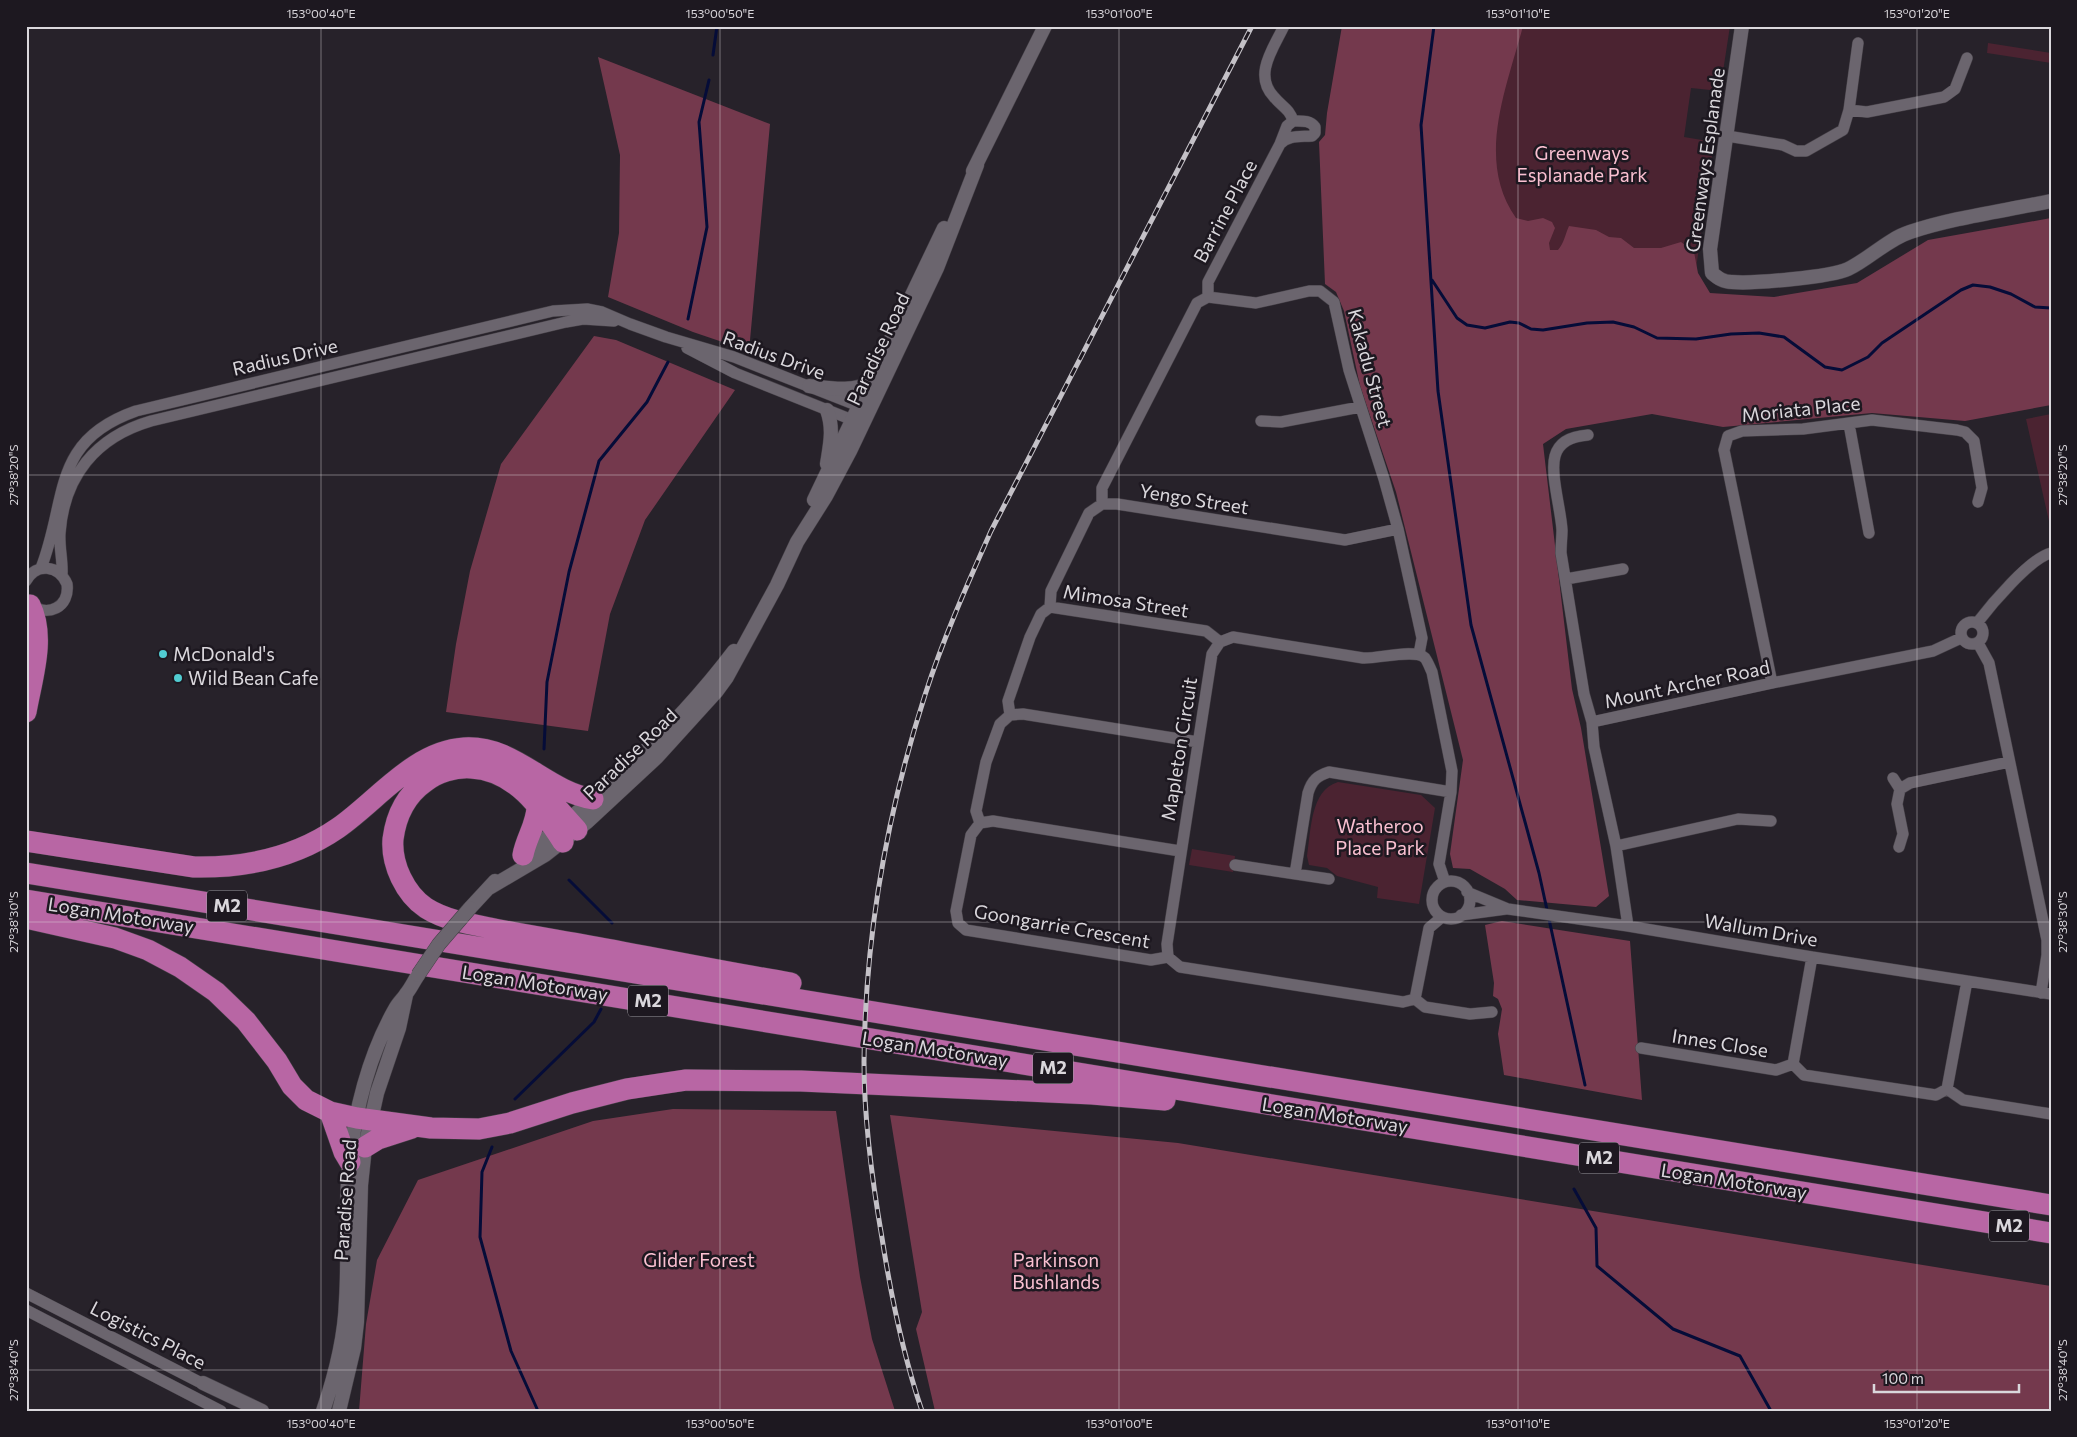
<svg xmlns="http://www.w3.org/2000/svg" width="2077" height="1437" font-family="Commissioner,sans-serif">
<style>
.green{fill:#4b2331}
.forest{fill:#74394d}
.lines{fill:none;stroke-linecap:round;stroke-linejoin:round}
.stream{stroke:#050c38;stroke-width:3}
.minor-casing{stroke:#454047;stroke-width:12}
.tertiary-casing{stroke:#454047;stroke-width:15}
.motorway-casing{stroke:#454047;stroke-width:22}
.minor{stroke:#6b656e;stroke-width:11}
.tertiary{stroke:#6b656e;stroke-width:14}
.motorway{stroke:#b866a4;stroke-width:21}
.rail-casing{stroke:#c4c1c7;stroke-width:5}
.rail{stroke:#1d1820;stroke-width:3;stroke-dasharray:9;stroke-linecap:butt}
.tertiary-bridge-casing{stroke:#454047;stroke-width:15;stroke-linecap:butt}
.tertiary-bridge{stroke:#6b656e;stroke-width:14}
.ticks{fill:none;stroke:#dad7dc;stroke-width:1;stroke-opacity:0.45}
.poi-dot{fill:#51ccd1;stroke:#1d1820;stroke-width:2}
.labels{text-anchor:middle;stroke-width:5;stroke-linejoin:round;paint-order:stroke}
.shield{fill:#1d1820;stroke:#a19ea4;stroke-width:1}
.shield-label{font-size:18px;font-weight:bold;fill:#dad7dc}
.park-label{font-size:19px;fill:#fac0d1;stroke:#1d1820}
.street-label{font-size:19px;fill:#dad7dc;stroke:#1d1820}
.poi-label{font-size:19px;fill:#dad7dc;stroke:#1d1820;text-anchor:start}
.neatline{fill:none;stroke:#dad7dc;stroke-width:2}
.ticks-label{font-size:12px;text-anchor:middle;fill:#dad7dc}
</style>
<rect width="100%" height="100%" fill="#27222a"/>
<!-- green -->
<path class="green" d="M1494,26H1730L1720,91L1691,88L1684,137L1714,142L1692,297L1492,253Z
M1988,43L2051,53V63L1987,53Z
M2051,414V530L2026,419Z
M1338,782L1421,795L1435,808L1419,904L1377,898L1378,887L1337,876L1327,868L1309,865L1307,856C1311,832 1310,790 1338,782Z
M1192,849L1235,856L1233,872L1189,865Z"/>
<!-- forest -->
<path class="forest" d="M1342,26H1523C1507,87 1475,160 1516,218L1528,221L1543,218L1552,222L1555,228L1549,243L1550,250H1558C1564,243 1565,235 1569,226L1596,230L1609,237L1621,238L1634,248H1661L1681,242L1694,252L1698,273L1710,293L1774,297L1857,283L1928,240L2051,218V405L1965,421L1872,413L1723,427L1652,414L1566,429L1543,444L1572,689L1581,728L1609,896L1596,907L1517,900L1505,889L1470,869L1453,868L1450,854L1463,760L1396,492L1360,386L1344,311L1336,292L1325,284L1319,142L1325,135L1327,113Z
M598,57L770,124L749,351L693,332L608,297L619,233L620,155Z
M594,336L616,340L735,390L645,520L610,614L588,731L446,712L456,644L470,571L501,464Z
M1502,921L1630,941L1642,1100L1504,1075L1498,1034L1502,1009L1498,999L1493,996L1494,983L1485,925Z
M673,1109L836,1111L860,1277L872,1339L895,1411H359L366,1324L377,1260L418,1180L593,1121Z
M890,1115L1178,1143L2051,1286V1411H935L916,1329L922,1312Z"/>
<g class="lines">
<!-- stream -->
<path class="stream" d="M1434,26L1421,125L1438,391L1471,625L1539,873L1585,1085
M713,55L717,26
M1432,280L1457,318L1467,325L1485,328L1510,322L1519,323L1531,329L1543,330L1587,323L1613,322L1634,327L1657,338L1696,339L1731,334L1759,333L1784,337L1825,367L1842,370L1868,357L1882,343L1961,290L1973,285L1990,287L2011,294L2035,307L2051,308
M688,319L707,227L699,122L709,80
M544,749L547,682L569,572L599,461L647,402L668,362
M569,880L612,923
M515,1099L594,1022L601,1009
M492,1147L482,1172L480,1237L511,1351L538,1411
M1574,1189L1596,1228L1597,1266L1673,1329L1740,1356L1771,1411"/>
<!-- minor casing -->
<g class="minor-casing">
<path id="minor" d="M1284,26C1273,49 1253,75 1274,97C1281,106 1290,109 1293,121
M1849,110L1867,112L1944,97L1955,89L1967,58
M1727,136L1783,145L1796,151H1806L1843,130L1849,110L1858,43
M1208,297V282L1280,144L1287,126L1293,121C1302,121 1310,120 1315,127V133L1312,136C1300,137 1288,135 1280,144
M687,348L735,373L860,423
M1261,421L1281,422L1360,407
M1849,424L1869,533
M1588,435C1574,436 1559,441 1555,456C1550,474 1561,510 1562,530C1562,537 1561,545 1561,553L1584,694L1592,722L1594,747L1616,846L1628,926
M1102,504V488L1197,303L1208,297L1256,303L1309,291H1320L1334,302L1349,370L1384,479L1398,529L1422,638L1419,654
M41,568C68,499 50,441 136,411L553,311L587,309L602,312L630,324L666,337L734,357L866,409
M62,575C63,561 59,547 60,533C64,476 96,437 151,421L566,322L583,319L614,321
M1566,579L1623,569
M26,581C36,562 59,565 67,584C70,607 48,618 30,604
M1050,607L1051,591L1089,513L1102,504H1117L1345,540L1398,529
M1961 633a11 11 0 1 1 22 0a11 11 0 1 1-22 0Z
M1977,623C1990,606 2030,558 2051,553
M1978,643L1989,663L2047,940V955L2041,993
M1772,683L1724,450L1728,436L1742,431L1803,429L1872,420L1957,430L1965,432L1974,441L1982,488L1978,502
M1010,715L1008,701L1030,637L1041,614L1050,607L1206,631L1220,642
M1592,722L1772,683L1933,651L1961,638
M1893,778L1900,789L1897,804L1903,834L1899,847
M1900,789L1910,783L2009,762
M980,823L976,811L986,762L1000,724L1010,715L1023,714L1198,742
M1616,846L1738,819L1771,821
M1235,865L1329,879
M1295,874L1308,793C1312,780 1317,776 1329,772L1451,792
M1432 900a19 19 0 1 1 38 0a19 19 0 1 1-38 0Z
M1467,892L1508,909L1628,926L1812,957L2051,994
M1461,915L1506,909
M1442,917L1429,928L1415,999L1403,1002L1180,967L1168,957L1167,944L1212,654L1220,642L1233,637L1363,658C1378,659 1415,648 1425,658C1428,662 1430,668 1432,672L1452,771L1451,792L1439,864L1445,882
M1168,957L1151,960L966,930L958,923L956,911L971,835L980,823L993,821L1180,851
M1812,957L1793,1064L1804,1075L1936,1095L1947,1089L1967,981
M1415,999L1425,1007L1470,1014L1492,1012
M1641,1048L1776,1070L1793,1064
M1947,1089L1963,1100L2051,1114
M26,1293L209,1387
M26,1310L221,1411"/>
</g>
<!-- tertiary casing -->
<g class="tertiary-casing">
<path id="tertiary" d="M1742,26L1710,249L1712,273C1718,278 1723,282 1732,282C1752,284 1831,277 1848,269C1869,259 1888,239 1910,232C1955,217 2004,211 2051,201
M973,171L1045,26
M809,386C829,388 852,393 871,382
M827,464C830,445 834,429 827,410
M814,500L944,228
M524,855C601,796 675,729 734,651
M489,888L545,855L587,822L657,757L716,692L727,677L777,585L797,542L826,496L850,451L937,268L977,165
M470,908L495,881
M203,1383L262,1411
M323,1411C335,1376 345,1337 346,1300C349,1255 345,1209 349,1164C355,1111 369,1055 395,1009C398,1003 403,999 406,994C411,988 414,981 418,975
M339,1411L354,1348L357,1322L361,1185L365,1147L377,1093L399,1028L406,995"/>
</g>
<!-- motorway casing -->
<g class="motorway-casing">
<path id="motorway" d="M26,712C32,678 46,637 30,605
M535,780L534,782L577,830
M26,841L194,867C245,868 296,857 338,828C377,801 414,751 464,748C515,745 545,791 593,799
M563,842C541,808 515,770 471,768C455,767 437,772 425,782C405,796 396,816 393,839C391,864 405,894 426,908C445,920 469,924 490,928C524,935 557,940 590,946C657,958 724,972 791,983
M523,855C526,838 537,824 537,806
M26,873L2051,1205
M26,900L2051,1233
M26,918L115,938L148,950L180,967L216,992L246,1021L277,1061L292,1086L306,1100L330,1112L357,1118L431,1128L479,1129L510,1123L572,1103L627,1089L686,1080L801,1081L1092,1094L1165,1100
M330,1112L344,1152L350,1162
M365,1147L378,1139L412,1128"/>
</g>
<!-- minor -->
<use href="#minor" class="minor"/>
<!-- tertiary -->
<use href="#tertiary" class="tertiary"/>
<!-- motorway -->
<use href="#motorway" class="motorway"/>
<!-- rail casing -->
<g class="rail-casing">
<path id="rail" d="M922,1411C903,1355 891,1296 882,1238C872,1180 864,1121 864,1062C865,938 887,813 925,695C943,639 967,585 991,531L1252,26"/>
</g>
<!-- rail -->
<use href="#rail" class="rail"/>
<!-- tertiary-bridge casing -->
<g class="tertiary-bridge-casing">
<path id="tertiary-bridge" d="M418,975L439,944L470,908"/>
</g>
<!-- tertiary-bridge -->
<use href="#tertiary-bridge" class="tertiary-bridge"/>
</g>
<!-- ticks -->
<path class="ticks" d="M321,26V1411M720,26V1411M1119,26V1411M1518,26V1411M1917,26V1411M26,27H2051M26,475H2051M26,922H2051M26,1370H2051"/>
<!-- markers -->
<g class="poi-dot">
<circle cx="163" cy="654" r="5"/>
<circle cx="178" cy="678" r="5"/>
</g>
<g class="labels">
<!-- shield labels -->
<g class="shield">
<rect x="207" y="890.5" width="40" height="31" rx="4"/>
<rect x="628" y="985.5" width="40" height="31" rx="4"/>
<rect x="1033" y="1052.5" width="40" height="31" rx="4"/>
<rect x="1579" y="1142.5" width="40" height="31" rx="4"/>
<rect x="1989" y="1210.5" width="40" height="31" rx="4"/>
</g>
<g class="shield-label">
<text x="227" y="912">M2</text>
<text x="648" y="1007">M2</text>
<text x="1053" y="1074">M2</text>
<text x="1599" y="1164">M2</text>
<text x="2009" y="1232">M2</text>
</g>
<!-- park labels -->
<g class="park-label">
<text x="1582" y="160">Greenways<tspan x="1582" dy="22">Esplanade Park</tspan></text>
<text x="1380" y="833">Watheroo<tspan x="1380" dy="22">Place Park</tspan></text>
<text x="699" y="1267">Glider Forest</text>
<text x="1056" y="1267">Parkinson<tspan x="1056" dy="22">Bushlands</tspan></text>
</g>
<!-- street labels -->
<g class="street-label">
<text transform="translate(1705 160) rotate(-82)" y="7">Greenways Esplanade</text>
<text transform="translate(1225 211) rotate(-62)" y="7">Barrine Place</text>
<text transform="translate(878 349) rotate(-65)" y="7">Paradise Road</text>
<text transform="translate(774 355) rotate(20)" y="7">Radius Drive</text>
<text transform="translate(285 357) rotate(-13)" y="7">Radius Drive</text>
<text transform="translate(1370 368) rotate(75)" y="7">Kakadu Street</text>
<text transform="translate(1801 409) rotate(-6)" y="7">Moriata Place</text>
<text transform="translate(1194 499) rotate(9)" y="7">Yengo Street</text>
<text transform="translate(1126 601) rotate(9)" y="7">Mimosa Street</text>
<text transform="translate(1687 684) rotate(-12)" y="7">Mount Archer Road</text>
<text transform="translate(1179 749) rotate(-81)" y="7">Mapleton Circuit</text>
<text transform="translate(630 754) rotate(-44)" y="7">Paradise Road</text>
<text transform="translate(121 915) rotate(9)" y="7">Logan Motorway</text>
<text transform="translate(1062 926) rotate(10)" y="7">Goongarrie Crescent</text>
<text transform="translate(1761 930) rotate(10)" y="7">Wallum Drive</text>
<text transform="translate(535 983) rotate(9)" y="7">Logan Motorway</text>
<text transform="translate(1720 1043) rotate(9)" y="7">Innes Close</text>
<text transform="translate(935 1049) rotate(9)" y="7">Logan Motorway</text>
<text transform="translate(1335 1115) rotate(9)" y="7">Logan Motorway</text>
<text transform="translate(1734 1181) rotate(9)" y="7">Logan Motorway</text>
<text transform="translate(345 1200) rotate(-86)" y="7">Paradise Road</text>
<text transform="translate(148 1335) rotate(27)" y="7">Logistics Place</text>
</g>
<!-- poi labels -->
<g class="poi-label">
<text x="173" y="661">McDonald's</text>
<text x="188" y="685">Wild Bean Cafe</text>
</g>
</g>
<!-- border -->
<rect width="2077" height="1437" fill="none" stroke="#1d1820" stroke-width="55"/>
<!-- scale -->
<path d="M1874 1384v8h145v-8" fill="none" stroke="#dad7dc" stroke-width="2.5"/>
<text x="1882" y="1384" font-size="15" fill="#dad7dc" stroke="#1d1820" stroke-width="4" paint-order="stroke">100 m</text>
<rect x="28" y="28" width="2022" height="1382" class="neatline"/>
<g class="ticks-label">
<text x="321" y="18">153°00'40"E</text>
<text x="720" y="18">153°00'50"E</text>
<text x="1119" y="18">153°01'00"E</text>
<text x="1518" y="18">153°01'10"E</text>
<text x="1917" y="18">153°01'20"E</text>
<text transform="translate(14 475) rotate(-90)" y="4">27°38'20"S</text>
<text transform="translate(2063 475) rotate(-90)" y="4">27°38'20"S</text>
<text transform="translate(14 922) rotate(-90)" y="4">27°38'30"S</text>
<text transform="translate(2063 922) rotate(-90)" y="4">27°38'30"S</text>
<text transform="translate(14 1370) rotate(-90)" y="4">27°38'40"S</text>
<text transform="translate(2063 1370) rotate(-90)" y="4">27°38'40"S</text>
<text x="321" y="1428">153°00'40"E</text>
<text x="720" y="1428">153°00'50"E</text>
<text x="1119" y="1428">153°01'00"E</text>
<text x="1518" y="1428">153°01'10"E</text>
<text x="1917" y="1428">153°01'20"E</text>
</g>
</svg>
